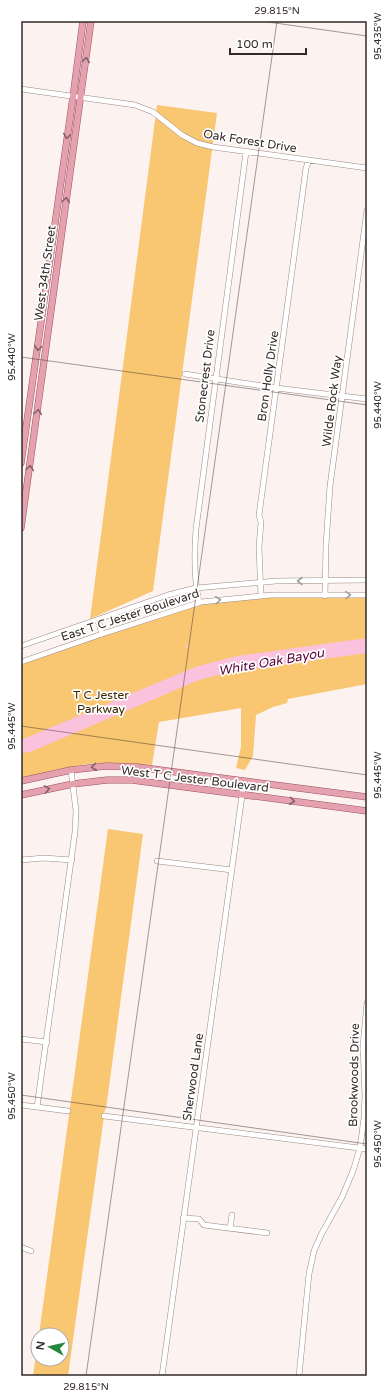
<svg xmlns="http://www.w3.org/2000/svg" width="388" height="1397" font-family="'Varela Round',sans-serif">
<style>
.green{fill:#f9c671}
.water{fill:#fbc2de}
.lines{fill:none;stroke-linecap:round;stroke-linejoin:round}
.stream{stroke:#fbc2de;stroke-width:1.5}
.minor-casing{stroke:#9c8884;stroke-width:6}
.major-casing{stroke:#9b505c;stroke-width:7}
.minor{stroke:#fff;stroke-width:5}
.major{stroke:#e5a2ae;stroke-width:6}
.oneway{stroke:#836064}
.oneway2{stroke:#a39f9e}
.ticks{fill:none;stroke:#322a28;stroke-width:1;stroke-opacity:0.45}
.labels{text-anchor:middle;stroke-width:3.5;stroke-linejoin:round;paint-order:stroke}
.street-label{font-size:12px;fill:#322a28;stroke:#fff}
.park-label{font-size:12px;fill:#3c2800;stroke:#fff}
.water-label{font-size:13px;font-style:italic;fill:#560539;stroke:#fff}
.neatline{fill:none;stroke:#322a28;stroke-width:1.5}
.ticks-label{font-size:10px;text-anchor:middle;fill:#322a28}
</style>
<rect width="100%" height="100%" fill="#fcf3f1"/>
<!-- green -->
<path class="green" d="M157,105L217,113L153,591L90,619Z
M297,597H367V684L288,699L287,703L273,707L256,715L253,756L245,770L236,768L241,747V708L159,722L152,765C131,763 109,762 88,764C65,767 43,773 21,778V665L161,615L203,604L261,598Z
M108,829L143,834L106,1109H105L68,1376H33L38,1339V1359H62V1335H39Z"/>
<!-- water -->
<path class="water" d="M367,638V653L231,672L199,680L30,752L21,753V740L195,667L237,656Z"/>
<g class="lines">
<!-- stream -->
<path class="stream" d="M186,645L187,647"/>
<!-- minor casing -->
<g class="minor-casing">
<path id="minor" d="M21,89L135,105L153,112L182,135L197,143L213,147L367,168
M185,374L276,388L367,399
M261,596L259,547L261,522L259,515L306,168L309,160
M325,596L326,545L330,486L367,210
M199,603C194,578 194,554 196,529L246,152
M98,620L102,634
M21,646L168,595L196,588L276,581L367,580
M21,662L99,635L201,602L271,595H367
M21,860L44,858L72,860
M157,861L232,870
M21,1039L47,1042
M21,1105L68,1111
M37,1107L75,832L76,811L71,770
M104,1116L367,1149
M183,1218L199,1219L204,1225L267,1233
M230,1228L232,1215
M21,1247L31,1251
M162,1376L244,781
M299,1376L309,1274L314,1251L321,1235L342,1197L353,1171L360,1148L364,1118L365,1096L363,1046L367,1003"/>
</g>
<!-- major casing -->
<g class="major-casing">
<path id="major" d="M21,463L73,97L83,21
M21,528L91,21
M21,781L71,770L106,766L137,767L367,797
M21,795L73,784L107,780H132L367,811"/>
</g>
<!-- minor -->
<use href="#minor" class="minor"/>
<!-- major -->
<use href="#major" class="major"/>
</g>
<!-- one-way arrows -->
<defs><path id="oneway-chevron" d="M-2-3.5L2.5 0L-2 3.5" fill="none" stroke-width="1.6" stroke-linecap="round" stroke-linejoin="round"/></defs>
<g class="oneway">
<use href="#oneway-chevron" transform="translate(86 60) rotate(-83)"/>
<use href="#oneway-chevron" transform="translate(67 136) rotate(98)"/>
<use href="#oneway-chevron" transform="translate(66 200) rotate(-82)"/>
<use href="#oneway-chevron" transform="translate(38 348) rotate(98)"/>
<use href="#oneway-chevron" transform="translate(38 412) rotate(-82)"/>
<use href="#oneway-chevron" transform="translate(30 468) rotate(-82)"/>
<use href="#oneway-chevron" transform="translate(94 767) rotate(173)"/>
<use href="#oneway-chevron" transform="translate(47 789) rotate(-12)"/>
<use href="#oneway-chevron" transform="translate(292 801) rotate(7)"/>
</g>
<g class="oneway2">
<use href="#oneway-chevron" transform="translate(300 581) rotate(-180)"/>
<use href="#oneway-chevron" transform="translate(348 595) rotate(-1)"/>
<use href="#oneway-chevron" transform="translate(218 600) rotate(-6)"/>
</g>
<!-- ticks -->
<path class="ticks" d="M261,21L367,36M21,357L367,405M21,726L367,775M21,1095L367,1144M86,1376L277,21"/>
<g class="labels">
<!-- street labels -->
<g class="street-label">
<text transform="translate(250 141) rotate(9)" y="4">Oak Forest Drive</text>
<text transform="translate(45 273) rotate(-82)" y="4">West 34th Street</text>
<text transform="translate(205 376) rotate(-83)" y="4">Stonecrest Drive</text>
<text transform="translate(268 376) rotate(-82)" y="4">Bron Holly Drive</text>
<text transform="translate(332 401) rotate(-83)" y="4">Wilde Rock Way</text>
<text transform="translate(130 615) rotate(-18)" y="4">East T C Jester Boulevard</text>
<text transform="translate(195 779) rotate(7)" y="4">West T C Jester Boulevard</text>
<text transform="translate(354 1075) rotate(-89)" y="4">Brookwoods Drive</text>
<text transform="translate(193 1077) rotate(-82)" y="4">Sherwood Lane</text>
</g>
<!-- park labels -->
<g class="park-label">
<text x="101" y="699">T C Jester<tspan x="101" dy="14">Parkway</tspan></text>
</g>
<!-- water labels -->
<g class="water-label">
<text transform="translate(271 661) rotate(-10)" y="5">White Oak Bayou</text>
</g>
</g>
<!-- border -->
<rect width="388" height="1397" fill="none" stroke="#ffffff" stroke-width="44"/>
<!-- north arrow -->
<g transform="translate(50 1347) rotate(278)"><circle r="19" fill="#ffffff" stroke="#adaaa9"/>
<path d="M0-3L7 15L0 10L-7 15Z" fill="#25873b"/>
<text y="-6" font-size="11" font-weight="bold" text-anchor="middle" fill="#322a28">N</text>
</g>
<!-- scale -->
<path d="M230 48v6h76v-6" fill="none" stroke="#322a28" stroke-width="2"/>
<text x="236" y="48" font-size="12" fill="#322a28" stroke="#ffffff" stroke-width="3" paint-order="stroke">100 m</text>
<rect x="22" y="22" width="344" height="1353" class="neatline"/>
<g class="ticks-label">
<text x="277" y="14">29.815°N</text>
<text transform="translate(377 36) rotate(-90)" y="4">95.435°W</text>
<text transform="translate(11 357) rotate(-90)" y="4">95.440°W</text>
<text transform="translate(377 405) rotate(-90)" y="4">95.440°W</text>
<text transform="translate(11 726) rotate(-90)" y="4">95.445°W</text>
<text transform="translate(377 775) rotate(-90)" y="4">95.445°W</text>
<text transform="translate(11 1096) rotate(-90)" y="4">95.450°W</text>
<text transform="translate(377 1144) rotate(-90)" y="4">95.450°W</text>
<text x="86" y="1390">29.815°N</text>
</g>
</svg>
